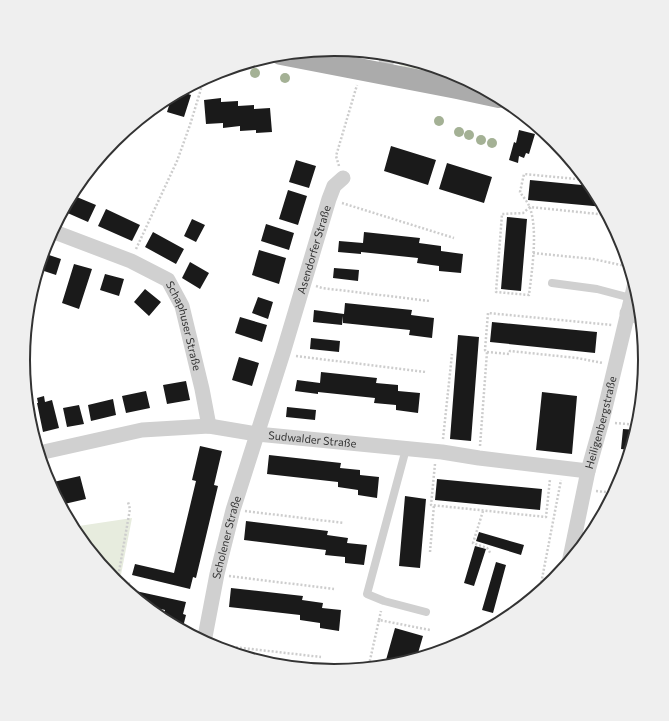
<svg xmlns="http://www.w3.org/2000/svg" width="669" height="721" font-family="Commissioner,sans-serif">
<style>
.green{fill:#e7ecde}
.building{fill:#1a1a1a}
.lines{fill:none;stroke-linecap:round;stroke-linejoin:round}
.path{stroke:#cdcdcd;stroke-width:2.5;stroke-dasharray:2 2;stroke-linecap:butt}
.lane{stroke:#d0d0d0;stroke-width:8}
.street{stroke:#d0d0d0;stroke-width:15}
.primary{stroke:#ababab;stroke-width:22}
.tree{fill:#a4b195}
.labels{text-anchor:middle;stroke-width:4;stroke-linejoin:round;paint-order:stroke}
.street-label{font-size:11px;fill:#333;stroke:#fff}
.rim{fill:none;stroke:#333;stroke-width:2}
</style>
<rect width="100%" height="100%" fill="#fff"/>
<!-- green -->
<path class="green" d="M395,61L426,67L425,71C415,69 402,69 395,61Z
M132,518L119,585L114,581L75,533L72,527Z"/>
<!-- building -->
<path class="building" d="M180,91L191,95L184,117L167,112L172,96Z
M221,98V102L238,101V106L254,105V109L270,108L272,132L256,133V130L240,131V126L223,128V123L206,124L204,100Z
M519,130L535,134L529,154L526,153L524,158L519,156L518,163L509,160L514,142L516,143Z
M391,146L436,160L428,185L384,171Z
M296,160L316,166L309,188L289,182Z
M447,163L492,177L484,203L439,189Z
M530,180L592,186L604,207L528,200Z
M288,190L307,196L298,225L279,219Z
M72,195L96,205L88,222L63,211Z
M106,209L140,225L132,241L98,226Z
M507,217L527,219L521,291L501,289Z
M192,219L205,225L196,242L184,236Z
M266,224L294,233L289,250L261,241Z
M153,232L184,249L176,264L145,247Z
M364,232L420,238L419,243L441,246V251L463,254L461,273L439,271V266L417,263L418,258L361,252V254L338,252L339,241L363,243Z
M259,250L286,258L279,284L252,275Z
M43,253L61,259L56,275L38,269Z
M190,262L209,273L200,289L182,278Z
M74,264L92,269L79,309L62,303Z
M334,268L359,270L358,281L333,278Z
M105,274L124,279L119,296L100,290Z
M145,289L161,302L149,316L134,302Z
M258,297L273,302L268,319L252,313Z
M345,303L412,310L411,315L434,318L432,338L409,335L410,330L343,323V316L342,325L313,322L314,310L344,314Z
M240,317L267,325L262,342L235,333Z
M492,322L597,332L595,353L490,342Z
M458,335L479,337L471,441L450,439Z
M311,338L340,341L339,352L310,349Z
M239,357L259,363L252,386L232,380Z
M640,359L646,360L644,380L637,379Z
M321,372L377,378L376,383L398,385V391L420,393L418,413L396,410V405L374,403L375,398L318,392V394L295,391L297,380L320,383Z
M186,381L190,400L167,404L163,385Z
M146,391L150,408L126,413L122,396Z
M542,392L577,396L572,454L536,450Z
M44,396L45,402L52,400L59,428L43,432L37,403H38L37,398Z
M113,399L116,415L91,421L88,405Z
M27,400H28L35,435H33L29,421Z
M79,405L84,424L67,427L63,408Z
M287,407L316,410L315,420L286,417Z
M623,429L637,430L631,450L621,449Z
M200,446L222,451L214,485L218,486L196,578L193,577L190,589L132,575L135,564L174,573L196,481L192,480Z
M269,455L341,463L340,468L360,470V475L379,477L377,498L358,495V490L338,487V482L267,474Z
M80,476L86,499L60,505L49,483Z
M437,479L542,489L540,510L435,500Z
M405,496L426,499L420,568L399,566Z
M606,500L611,501L604,513Z
M246,521L328,531L327,535L348,538L347,543L367,545L364,565L345,563V557L325,555L326,550L244,540Z
M479,532L524,545L521,555L476,541Z
M475,546L486,549L474,586L464,583Z
M496,562L506,565L493,613L482,610Z
M231,588L303,596L302,600L323,603L322,608L341,610L339,631L320,628V623L300,620V615L229,607Z
M131,590L186,602L183,614L186,615L182,631L162,620L165,610L143,605L130,594Z
M395,628L423,636L416,660L395,666L384,667Z
M452,641L466,642L452,649Z
M257,660L286,663V667L274,666L256,661Z"/>
<g class="lines">
<!-- path -->
<path class="path" d="M339,166L336,156L357,85
M587,180L524,174L520,192C523,197 528,202 530,208C538,231 532,270 529,295L496,292L502,214L523,213L530,207L608,215
M342,203L454,238
M136,249L177,161L190,125L204,79
M533,253L593,259L630,267
M316,286L322,288L430,301
M487,352L509,354L510,351L577,358L603,363
M296,356L426,372
M615,423L639,425
M443,439L452,354
M480,446L487,352L485,350L488,313L612,325
M435,464L431,505L546,517L550,479
M596,491L615,493
M245,511L344,523
M483,511L473,543L487,548L491,554
M430,552L434,505
M229,576L334,589
M117,580L130,584
M117,583L130,509L128,502
M546,588L541,584L561,480
M379,620L381,611
M216,645L321,657
M368,669L379,620L430,630"/>
<!-- lane -->
<path class="lane" d="M552,283L597,289L631,298
M406,449L367,594L384,601L426,612"/>
<!-- street -->
<g class="street">
<path d="M384,73L388,54"/>
<path id="s1" d="M52,231L131,261L168,280L182,306L202,389L209,426"/>
<path d="M627,313L642,318"/>
<path id="s2" d="M39,453L142,430L209,426L257,434L442,452L479,458L588,471"/>
<path id="s3" d="M569,563L588,471L602,421L635,283"/>
<path id="s4" d="M204,642L217,574L233,510L283,353L329,199L334,186L343,178"/>
</g>
<!-- primary -->
<path class="primary" d="M281,54L457,88L499,97"/>
</g>
<!-- trees -->
<g class="tree">
<circle cx="255" cy="73" r="5"/>
<circle cx="285" cy="78" r="5"/>
<circle cx="439" cy="121" r="5"/>
<circle cx="459" cy="132" r="5"/>
<circle cx="469" cy="135" r="5"/>
<circle cx="481" cy="140" r="5"/>
<circle cx="492" cy="143" r="5"/>
</g>
<g class="labels">
<!-- street labels -->
<g class="street-label">
<text dy="4" stroke="none"><textPath href="#s4" startOffset="408">Asendorfer Straße</textPath></text>
<text dy="4" stroke="none"><textPath href="#s1" startOffset="175">Schaphuser Straße</textPath></text>
<text dy="4" stroke="none"><textPath href="#s3" startOffset="144">Heiligenbergstraße</textPath></text>
<text dy="4" stroke="none"><textPath href="#s2" startOffset="277">Sudwalder Straße</textPath></text>
<text dy="4" stroke="none"><textPath href="#s4" startOffset="107">Scholener Straße</textPath></text>
</g>
</g>
<!-- crop -->
<path d="M0 0H669V721H0ZM30 360a304 304 0 1 1 608 0a304 304 0 1 1-608 0Z" fill="#efefef" fill-rule="evenodd"/>
<path class="rim" d="M30 360a304 304 0 1 1 608 0a304 304 0 1 1-608 0Z"/>
</svg>
